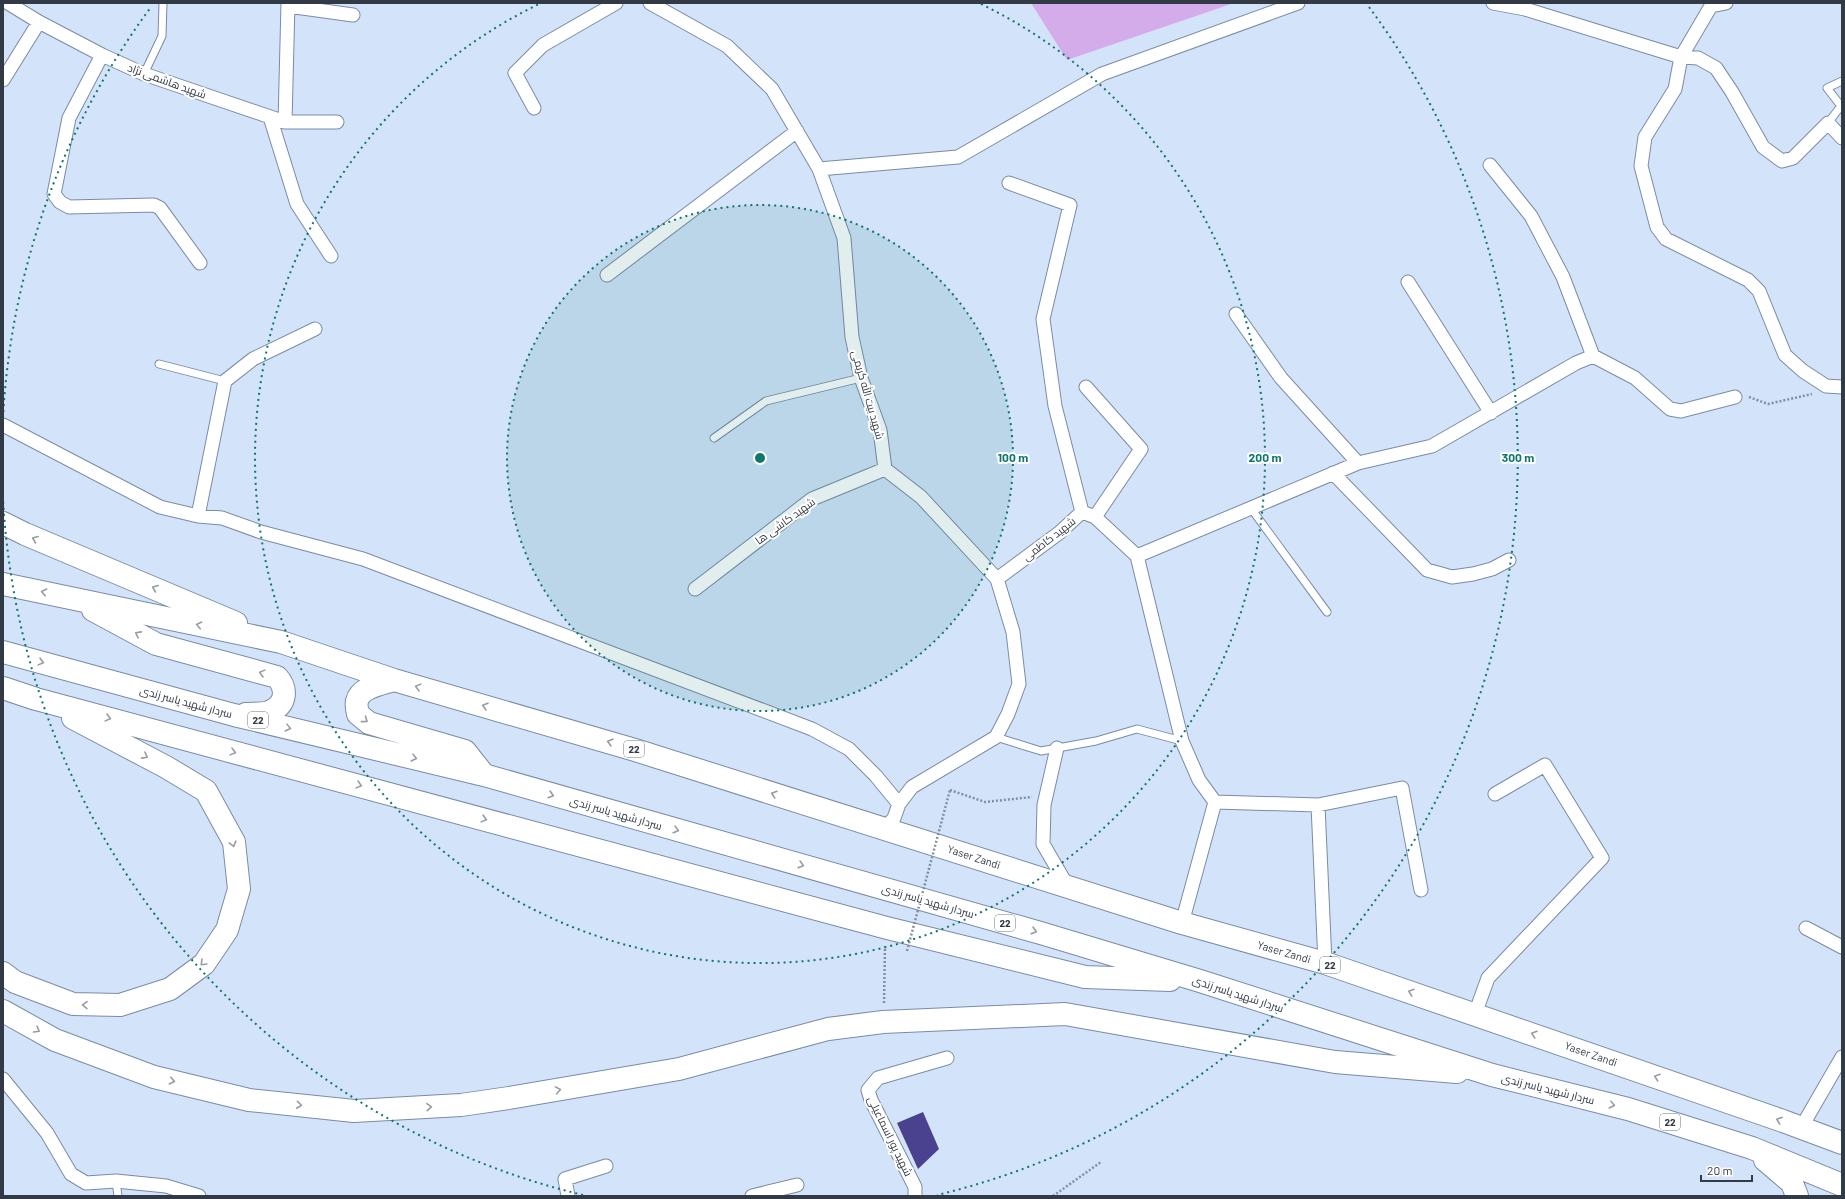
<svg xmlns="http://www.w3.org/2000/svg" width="1845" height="1199" font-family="Barlow,Cairo,sans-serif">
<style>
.green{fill:#d5acea}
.building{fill:#4a418f}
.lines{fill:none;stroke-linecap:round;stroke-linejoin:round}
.lane-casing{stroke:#798ca5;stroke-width:9}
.street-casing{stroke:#798ca5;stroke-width:15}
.highway-casing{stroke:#798ca5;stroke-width:24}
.path{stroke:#828f9f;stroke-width:2.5;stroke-dasharray:2 2;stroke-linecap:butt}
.lane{stroke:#fff;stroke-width:7}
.street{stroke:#fff;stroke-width:13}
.highway{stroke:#fff;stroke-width:22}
.path-bridge{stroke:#828f9f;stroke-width:2.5;stroke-dasharray:2 2;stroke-linecap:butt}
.oneway{stroke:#989ca2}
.ring{fill:none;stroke:#0f766e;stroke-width:2;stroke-dasharray:2 4}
.labels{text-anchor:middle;stroke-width:4;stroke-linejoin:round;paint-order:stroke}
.shield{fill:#fff;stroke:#70757d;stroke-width:1}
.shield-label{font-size:10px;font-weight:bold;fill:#323a45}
.street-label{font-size:11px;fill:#323a45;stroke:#fff}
.centre{fill:#0f766e;stroke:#fff;stroke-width:2}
.ring-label{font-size:12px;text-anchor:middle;font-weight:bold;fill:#0f766e;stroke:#fff;stroke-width:4;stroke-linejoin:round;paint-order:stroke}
</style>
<rect width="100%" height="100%" fill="#d3e4fa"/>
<!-- green -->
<path class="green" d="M1031,3H1234L1067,60Z"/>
<!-- building -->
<path class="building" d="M923,1112L939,1149L918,1169L897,1123Z"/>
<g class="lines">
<!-- lane casing -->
<g class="lane-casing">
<path id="lane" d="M144,74L162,36L163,3
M1828,123L1841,106L1827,88L1842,81
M159,364L225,381
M714,438L766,401L861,378
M1250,507L1327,612
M996,737L1041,751L1096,741L1137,729L1182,741
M116,1181L118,1196"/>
</g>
<!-- street casing -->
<g class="street-casing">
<path id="street" d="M8,3L39,22L102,55L144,74L285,122H337
M650,3L727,46L772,89L819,169L844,238L852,337L861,378L880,430L885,469L921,497L997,579L1013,632L1019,684L1008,714L996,737L912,787L899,804L894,818L885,828
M1493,3L1525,9L1681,57L1711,6L1726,3
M288,6L353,15
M102,55L69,118L54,194L60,202L69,207L154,205L160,208L200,263
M3,80L39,22
M534,108L515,73L543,45L616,3
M270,117L297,204L331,256
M285,122L288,3
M1842,138L1828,123L1793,158L1782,161L1763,147L1732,92L1716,68L1698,58L1681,57L1675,89L1645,137L1641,166L1657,227L1666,239L1748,280L1759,291L1785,355L1803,371L1826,386L1842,387
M1490,165L1531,216L1563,277L1593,356
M819,169L958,157L1102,74L1298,3
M1009,183L1070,205L1043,319L1055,406L1082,512
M607,275L797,131
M1408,282L1491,413
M1236,314L1281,378L1358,463
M1086,387L1141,449L1095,517
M3,425L160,507L198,516L222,518L261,532L363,559L812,729L849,749L876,776L899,804
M1333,473L1427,570L1452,577L1473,574L1492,569L1509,560
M198,516L225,381L253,359L315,329
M997,579L1059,533L1082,512L1095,517L1137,556
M695,589L812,499L885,469
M1057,748L1044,805L1043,844L1068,887
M1215,802L1318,805
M1182,923L1215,802L1199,780L1182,741L1137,556L1358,463L1432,446L1576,363L1593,356L1635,378L1670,409L1681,411L1735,397
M1806,928L1842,947
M1325,963L1318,805L1402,788L1421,890
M1475,1014L1488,978L1602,858L1545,765L1495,794
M3,1079L47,1133L71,1174L86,1183L116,1181L166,1186L199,1196
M1801,1128L1842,1057
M568,1196L565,1179L606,1166
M752,1196L797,1185
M915,1196V1187L871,1100L868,1090L878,1078L947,1058"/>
</g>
<!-- highway casing -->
<g class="highway-casing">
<path id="highway" d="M3,523L25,534L236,623
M3,584L281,642L394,680L635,750L1182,923L1325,963L1783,1121L1842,1143
M93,610L156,644L277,677C287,688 287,704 271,711C265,715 253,713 246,714
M3,652L234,715L484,775L1044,934L1200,981L1492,1075L1628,1109L1752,1148L1842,1185
M394,680C382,684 360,687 357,701C356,705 357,710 358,714L369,723L465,751L484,775
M3,688L36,699L887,928L1085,977L1170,980
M3,973L15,982L73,1004L120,1005L170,989L204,964L227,930L239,889L234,842L206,791L166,767L73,718
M3,1011L55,1040L154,1077L249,1100L354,1111L461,1105L509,1098L679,1069L828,1029L883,1022L1065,1014L1335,1062L1457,1072
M1765,1160L1792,1183L1797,1196"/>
</g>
<!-- path -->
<path class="path" d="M1749,397L1768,404L1812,394
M950,790L985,802L1032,797
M884,1003L885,946
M1053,1196L1101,1162"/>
<!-- lane -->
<use href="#lane" class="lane"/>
<!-- street -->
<use href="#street" class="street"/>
<!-- highway -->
<use href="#highway" class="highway"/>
<!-- path-bridge -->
<path class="path-bridge" d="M907,951L950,790"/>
</g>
<!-- one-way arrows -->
<defs><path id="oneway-chevron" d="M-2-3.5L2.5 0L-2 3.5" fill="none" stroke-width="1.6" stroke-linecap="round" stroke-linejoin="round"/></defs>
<g class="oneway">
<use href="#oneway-chevron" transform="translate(35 539) rotate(-158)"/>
<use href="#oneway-chevron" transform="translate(155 588) rotate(-157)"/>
<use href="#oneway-chevron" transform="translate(44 592) rotate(-168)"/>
<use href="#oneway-chevron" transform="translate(199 625) rotate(-168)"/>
<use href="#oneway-chevron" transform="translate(138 634) rotate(-152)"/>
<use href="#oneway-chevron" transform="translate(41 662) rotate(15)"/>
<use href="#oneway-chevron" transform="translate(262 673) rotate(-165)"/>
<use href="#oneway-chevron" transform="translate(418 687) rotate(-165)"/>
<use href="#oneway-chevron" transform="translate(485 706) rotate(-164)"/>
<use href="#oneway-chevron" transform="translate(108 718) rotate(15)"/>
<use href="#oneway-chevron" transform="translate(365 720) rotate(36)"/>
<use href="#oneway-chevron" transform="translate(288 728) rotate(14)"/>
<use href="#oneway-chevron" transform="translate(610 742) rotate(-164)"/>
<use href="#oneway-chevron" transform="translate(233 752) rotate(15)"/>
<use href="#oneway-chevron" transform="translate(145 756) rotate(28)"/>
<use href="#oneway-chevron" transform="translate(414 758) rotate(14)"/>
<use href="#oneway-chevron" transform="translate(359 785) rotate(15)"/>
<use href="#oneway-chevron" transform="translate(774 794) rotate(-162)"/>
<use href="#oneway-chevron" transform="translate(551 795) rotate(16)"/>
<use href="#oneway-chevron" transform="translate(484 819) rotate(15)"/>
<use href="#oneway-chevron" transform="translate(676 830) rotate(16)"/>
<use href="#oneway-chevron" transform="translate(233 844) rotate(75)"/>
<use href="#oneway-chevron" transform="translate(801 865) rotate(16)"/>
<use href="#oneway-chevron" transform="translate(1034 931) rotate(16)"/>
<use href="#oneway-chevron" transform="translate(203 963) rotate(135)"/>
<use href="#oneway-chevron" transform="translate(1411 992) rotate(-161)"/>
<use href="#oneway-chevron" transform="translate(85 1005) rotate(-179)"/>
<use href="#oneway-chevron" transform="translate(37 1030) rotate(30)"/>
<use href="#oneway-chevron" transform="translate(1534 1034) rotate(-161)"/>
<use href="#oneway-chevron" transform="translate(1657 1077) rotate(-161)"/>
<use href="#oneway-chevron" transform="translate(172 1081) rotate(13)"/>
<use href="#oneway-chevron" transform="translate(558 1090) rotate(-10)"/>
<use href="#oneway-chevron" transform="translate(299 1105) rotate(6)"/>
<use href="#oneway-chevron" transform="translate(1612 1105) rotate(14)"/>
<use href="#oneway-chevron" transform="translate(429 1107) rotate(-3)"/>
<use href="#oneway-chevron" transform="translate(1779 1120) rotate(-160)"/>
</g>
<!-- distance rings -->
<circle cx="760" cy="458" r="253" fill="#0f766e" fill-opacity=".12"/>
<g class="ring">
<circle cx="760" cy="458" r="253"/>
<path d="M981 4A505 505 0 1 1 539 4"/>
<path d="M583 1195A758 758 0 0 1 3 498M3 418A758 758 0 0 1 151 7M1369 7A758 758 0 0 1 937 1195"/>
</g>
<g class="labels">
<!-- shield labels -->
<g class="shield">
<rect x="248" y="712" width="20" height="16" rx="3"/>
<rect x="624" y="741" width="20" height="16" rx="3"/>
<rect x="995" y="915" width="20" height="16" rx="3"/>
<rect x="1320" y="957" width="20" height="16" rx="3"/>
<rect x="1660" y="1114" width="20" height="16" rx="3"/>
</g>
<g class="shield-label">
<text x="258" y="724">22</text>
<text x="634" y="753">22</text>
<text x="1005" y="927">22</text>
<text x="1330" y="969">22</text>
<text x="1670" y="1126">22</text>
</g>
<!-- street labels -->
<g class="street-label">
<text transform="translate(167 81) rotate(20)" y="4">شهید هاشمی نژاد</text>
<text transform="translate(868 395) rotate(74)" y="4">شهید بیت الله کریمی</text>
<text transform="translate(785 521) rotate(-36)" y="4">شهید کاشی ها</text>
<text transform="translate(1049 539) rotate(-38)" y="4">شهید کاظمی</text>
<text transform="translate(186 702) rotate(15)" y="4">سردار شهید یاسر زندی</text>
<text transform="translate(616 813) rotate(16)" y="4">سردار شهید یاسر زندی</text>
<text transform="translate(974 857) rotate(18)" y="4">Yaser Zandi</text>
<text transform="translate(928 901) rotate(16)" y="4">سردار شهید یاسر زندی</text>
<text transform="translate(1284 952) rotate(16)" y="4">Yaser Zandi</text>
<text transform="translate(1238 994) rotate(18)" y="4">سردار شهید یاسر زندی</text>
<text transform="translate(1591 1054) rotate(19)" y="4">Yaser Zandi</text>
<text transform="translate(1548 1089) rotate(14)" y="4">سردار شهید یاسر زندی</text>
<text transform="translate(890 1136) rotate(64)" y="4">شهید پور اسماعیلی</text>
</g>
</g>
<circle cx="760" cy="458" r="6" class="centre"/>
<g class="ring-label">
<text x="1013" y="462">100 m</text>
<text x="1265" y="462">200 m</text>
<text x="1518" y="462">300 m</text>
</g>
<!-- border -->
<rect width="1845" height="1199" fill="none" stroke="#323a45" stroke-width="8"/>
<!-- scale -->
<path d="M1701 1175v6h51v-6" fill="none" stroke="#323a45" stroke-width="2"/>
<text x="1707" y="1175" font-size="12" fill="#323a45" stroke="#ffffff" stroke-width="3" paint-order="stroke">20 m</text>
</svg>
